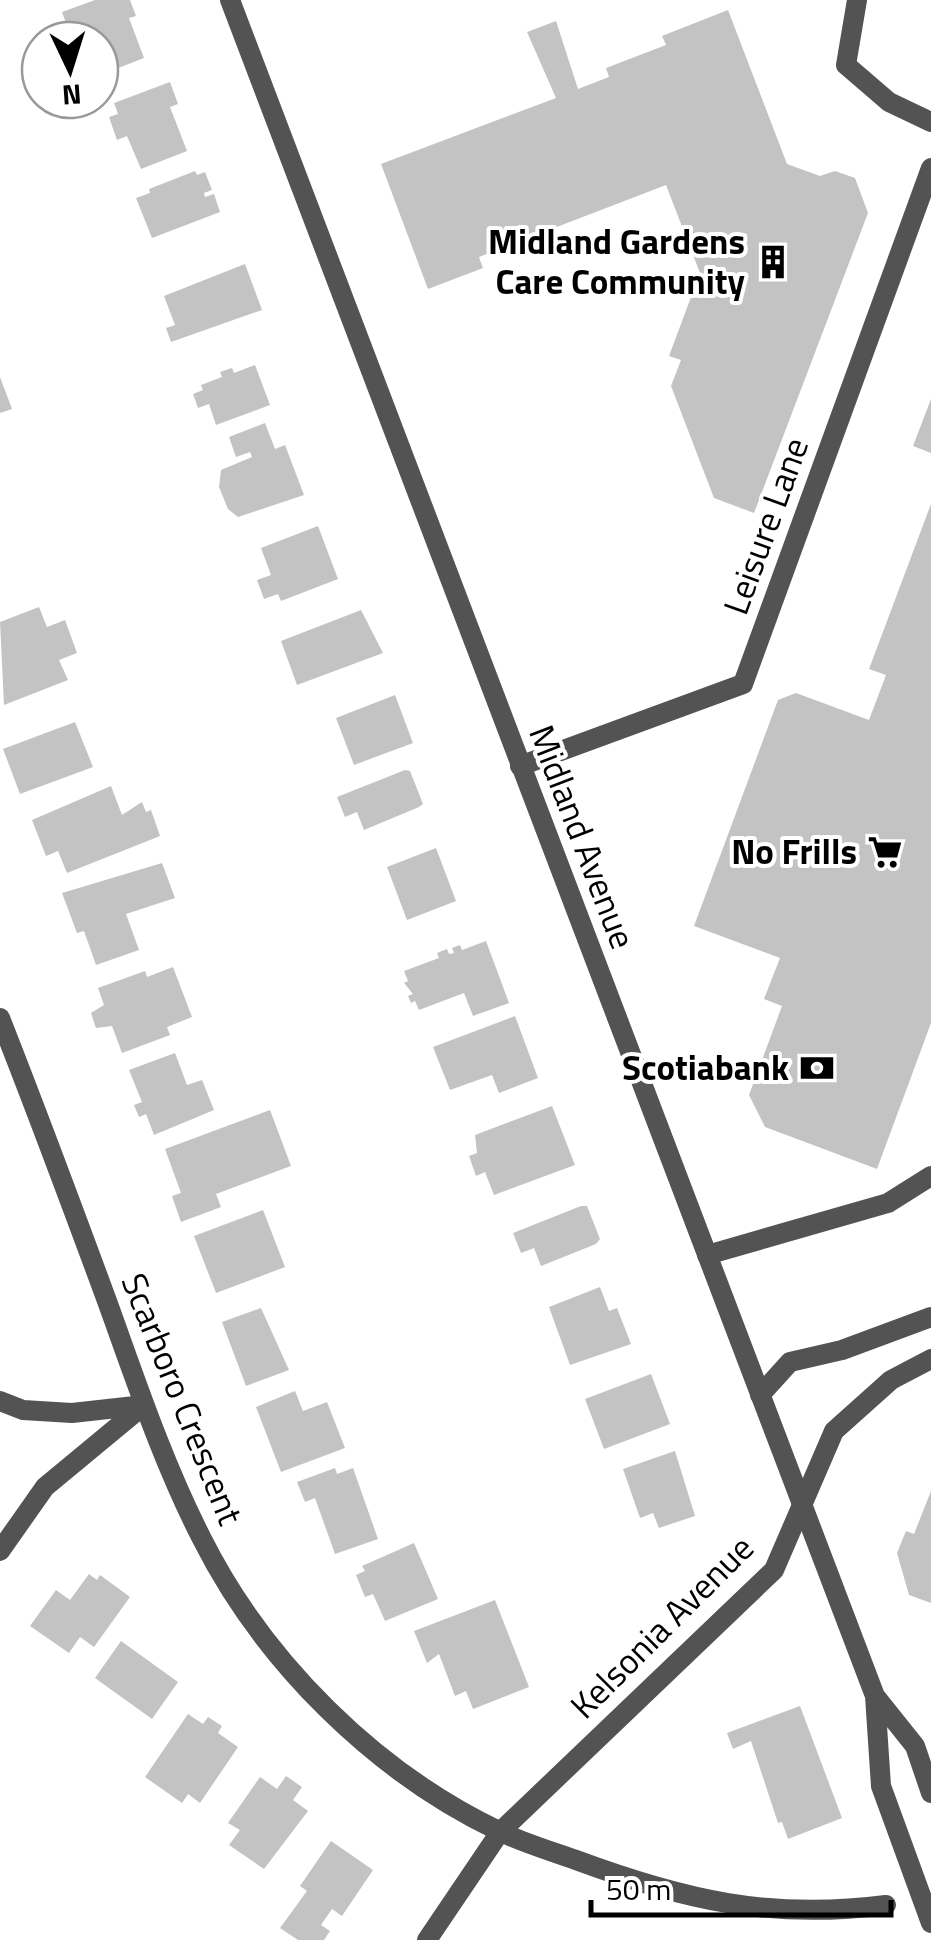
<svg xmlns="http://www.w3.org/2000/svg" width="931" height="1940" font-family="'Titillium Web',sans-serif">
<style>
.building{fill:#c3c3c3}
.lines{fill:none;stroke-linecap:round;stroke-linejoin:round}
.service{stroke:#535353;stroke-width:20}
.minor{stroke:#535353;stroke-width:20}
.tertiary{stroke:#535353;stroke-width:20}
.labels{text-anchor:middle;stroke-width:8;stroke-linejoin:round;paint-order:stroke}
.poi-label{font-size:35px;font-weight:bold;fill:#000;stroke:#fff;text-anchor:end}
.street-label{font-size:35px;fill:#000;stroke:#fff}
</style>
<rect width="100%" height="100%" fill="#fff"/>
<!-- building -->
<path class="building" d="M95,0H130L136,16L129,18L144,58L100,75V40H72L62,12Z
M728,10L787,164L820,176L835,171L855,178L868,213L754,513L714,498L671,386L681,360L669,356L700,273L666,185L479,257L483,268L428,289L381,164L556,98L527,32L556,21L578,89L609,77L606,68L666,45L662,36Z
M170,82L178,104L170,107L187,151L141,169L127,136L117,140L109,117L118,114L114,103Z
M195,171L197,175L205,172L212,190L204,193L205,197L214,194L220,212L152,238L136,198L150,193L149,189Z
M245,264L262,310L171,342L166,328L175,325L164,296Z
M255,365L270,405L216,425L209,404L198,408L193,394L203,390L201,385L222,377L220,372L232,368L234,373Z
M0,377L12,409L0,413Z
M931,399V453L913,446Z
M265,423L275,449L285,445L304,495L238,517L228,509L219,487L221,470L252,457L250,452L236,457L229,437Z
M931,504V1023L877,1169L765,1127L749,1095L782,1006L764,999L780,958L694,926L778,700L796,693L869,720L886,675L869,669Z
M318,526L338,579L281,601L278,594L264,599L257,580L271,575L261,548Z
M39,607L47,627L65,620L77,653L59,660L68,680L4,705L0,622Z
M361,610L383,653L297,685L281,641Z
M395,695L413,743L354,765L336,718Z
M75,722L93,767L20,794L3,749Z
M405,770L410,771L423,804L419,807L364,830L357,812L345,817L337,797Z
M111,786L122,815L142,802L146,812L151,810L160,836L67,873L58,851L46,856L32,820Z
M436,848L456,901L407,920L387,867Z
M162,863L175,898L126,914L139,950L96,965L84,931L77,933L62,893Z
M486,941L509,1003L473,1016L464,993L419,1010L415,1001L411,1003L408,996L413,994L404,983L408,981L404,971L439,958L437,953L447,949L449,954L454,953L452,948L460,945L462,950Z
M173,967L192,1017L167,1027L170,1035L122,1053L112,1026L96,1028L91,1013L104,1005L98,988L145,971L147,977Z
M515,1016L538,1078L499,1093L492,1075L450,1090L433,1047Z
M175,1053L187,1085L202,1080L214,1110L154,1135L146,1114L139,1117L134,1105L142,1102L129,1070Z
M552,1106L575,1165L494,1195L485,1172L476,1176L469,1156L477,1153L475,1135Z
M270,1110L291,1166L216,1194L221,1207L181,1222L172,1196L181,1193L165,1149Z
M581,1206H587L600,1239L596,1244L541,1266L534,1248L521,1253L513,1233Z
M263,1210L285,1267L216,1293L194,1236Z
M600,1287L609,1311L617,1308L631,1344L570,1365L549,1307Z
M261,1308L289,1370L246,1386L222,1322Z
M651,1374L670,1424L604,1449L585,1399Z
M295,1391L303,1411L327,1402L345,1448L281,1472L256,1407Z
M675,1451L695,1516L659,1528L653,1513L640,1518L623,1469Z
M335,1468L337,1474L353,1468L378,1539L335,1554L315,1498L305,1502L297,1482Z
M931,1491V1603L909,1595L897,1553L906,1531L914,1534Z
M414,1543L438,1599L385,1621L373,1594L365,1597L356,1575L365,1571L362,1566Z
M89,1574L97,1580L100,1575L130,1597L94,1647L80,1637L69,1653L30,1626L56,1590L70,1600Z
M495,1600L529,1687L473,1709L466,1691L455,1696L439,1654L427,1663L414,1631Z
M121,1641L178,1682L152,1719L95,1678Z
M800,1706L842,1818L788,1839L782,1822L778,1823L751,1741L733,1749L727,1733Z
M188,1714L203,1724L208,1717L222,1726L218,1733L238,1747L200,1803L188,1794L182,1803L145,1777Z
M286,1776L302,1787L293,1800L308,1811L264,1869L229,1845L240,1830L228,1823L260,1777L277,1789Z
M331,1841L373,1870L342,1916L332,1909L321,1925L330,1931L324,1940H298L280,1928L307,1891L300,1886Z"/>
<g class="lines">
<!-- service -->
<path class="service" d="M707,1255L888,1203L931,1176"/>
<!-- minor -->
<path class="minor" d="M857,0L846,65L889,102L931,122
M520,766L743,684L931,168
M0,1018C37,1112 72,1206 107,1301C136,1381 163,1463 202,1539C264,1662 375,1772 499,1831C523,1843 551,1851 576,1860C684,1900 770,1920 886,1905
M760,1395L790,1362L842,1350L931,1317
M0,1401L23,1410L72,1413L144,1405
M0,1551L45,1487L144,1405
M427,1940L500,1832L774,1570L834,1431L891,1380L931,1359"/>
<!-- tertiary -->
<path class="tertiary" d="M230,0L875,1696L881,1786L931,1923
M875,1696L915,1746L931,1793"/>
</g>
<!-- icons -->
<defs>
<g id="building-bare" transform="scale(2.7)"><path d="M-4-6H4V6H1V3H-1V6H-4ZM-2.5-4.3h1.7v1.8h-1.7ZM.8-4.3h1.7v1.8H.8ZM-2.5-1h1.7V.8h-1.7ZM.8-1h1.7V.8H.8Z" fill="#000" stroke="#fff" stroke-width="2.5" paint-order="stroke"/></g>
<g id="supermarket-bare" transform="scale(2.7)"><path d="M-6-5.5h2.5l.6 2H6L4.5 2H-2.5L-4.4-4H-6ZM-1.5 3.2a1.3 1.3 0 1 0 .1 0ZM3 3.2a1.3 1.3 0 1 0 .1 0Z" fill="#000" stroke="#fff" stroke-width="2.5" paint-order="stroke"/></g>
<g id="bank-bare" transform="scale(2.7)"><path d="M-6-4H6V4H-6ZM0-2.3a2.3 2.3 0 1 0 0 4.6a2.3 2.3 0 1 0 0-4.6Z" fill="#000" stroke="#fff" stroke-width="2.5" paint-order="stroke"/></g>
</defs>
<g fill-rule="evenodd">
<use href="#building-bare" x="773" y="262"/>
<use href="#supermarket-bare" x="885" y="852"/>
<use href="#bank-bare" x="817" y="1068"/>
</g>
<g class="labels">
<!-- poi labels -->
<g class="poi-label">
<text x="745" y="254">Midland Gardens<tspan x="745" dy="40">Care Community</tspan></text>
<text x="857" y="864">No Frills</text>
<text x="789" y="1080">Scotiabank</text>
</g>
<!-- street labels -->
<g class="street-label">
<text transform="translate(766 526) rotate(-70)" y="12">Leisure Lane</text>
<text transform="translate(582 837) rotate(69)" y="12">Midland Avenue</text>
<text transform="translate(182 1399) rotate(68)" y="12">Scarboro Crescent</text>
<text transform="translate(662 1627) rotate(-45)" y="12">Kelsonia Avenue</text>
</g>
</g>
<!-- north arrow -->
<g transform="translate(70 70) rotate(176)"><circle r="48" fill="#ffffff" stroke="#999999" stroke-width="2.5"/>
<path d="M0-8L18 38L0 25L-18 38Z" fill="#000000"/>
<text y="-15" font-size="28" font-weight="bold" text-anchor="middle" fill="#000000">N</text>
</g>
<!-- scale -->
<path d="M591 1900v15h300v-15" fill="none" stroke="#000000" stroke-width="5"/>
<text x="606" y="1900" font-size="30" fill="#000000" stroke="#ffffff" stroke-width="8" paint-order="stroke">50 m</text>
</svg>
